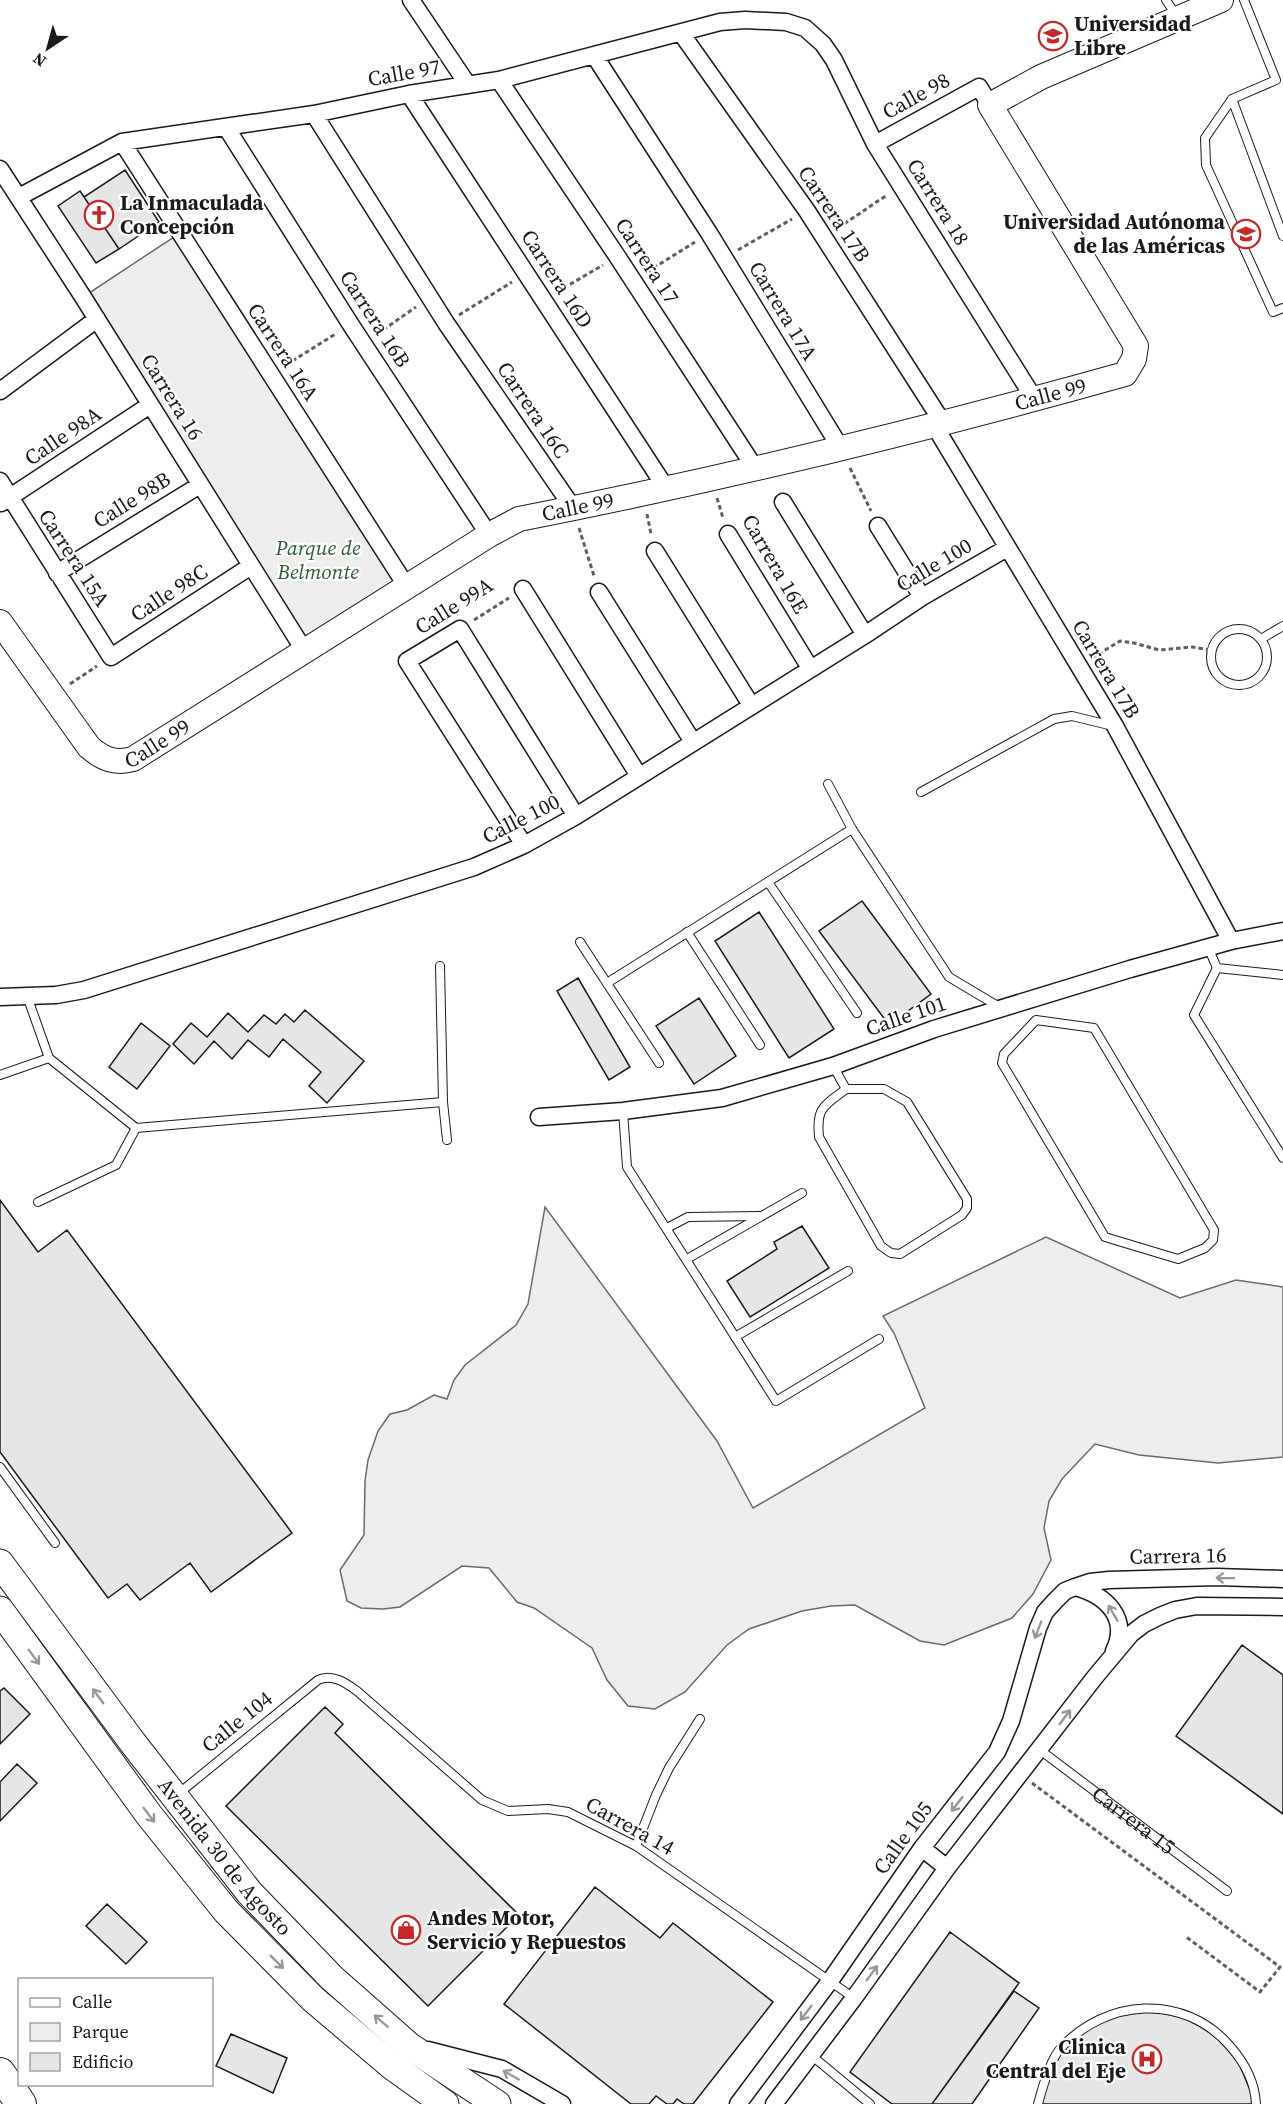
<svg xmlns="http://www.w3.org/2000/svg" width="1283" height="2104" font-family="'Source Serif 4',serif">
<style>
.green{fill:#ededed;stroke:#6a6a6a;stroke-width:1.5}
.building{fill:#e6e6e6;stroke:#1a1a1a;stroke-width:1.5}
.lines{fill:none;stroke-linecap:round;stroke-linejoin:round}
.lane-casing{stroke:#1a1a1a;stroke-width:10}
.street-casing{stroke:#1a1a1a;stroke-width:19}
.secondary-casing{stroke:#1a1a1a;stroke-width:26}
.primary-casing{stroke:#1a1a1a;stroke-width:29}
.highway-casing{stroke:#1a1a1a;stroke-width:32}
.path{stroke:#5f5f5f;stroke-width:3;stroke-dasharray:4.5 3;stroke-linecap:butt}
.lane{stroke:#fff;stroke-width:8}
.street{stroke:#fff;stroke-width:16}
.secondary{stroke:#fff;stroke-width:24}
.primary{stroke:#fff;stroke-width:27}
.highway{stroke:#fff;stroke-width:30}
.oneway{stroke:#989898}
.labels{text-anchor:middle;stroke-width:4.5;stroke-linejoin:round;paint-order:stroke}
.poi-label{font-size:21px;font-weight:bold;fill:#1a1a1a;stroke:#fff;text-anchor:start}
.street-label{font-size:21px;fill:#1a1a1a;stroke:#fff}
.park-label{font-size:21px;font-style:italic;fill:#2b5a34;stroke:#fff}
</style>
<rect width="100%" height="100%" fill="#fff"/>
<!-- green -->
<path class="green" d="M180,233L407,587L304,650L83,297Z
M545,1207L717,1441L753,1508L925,1408L894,1333L883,1316L1046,1237L1180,1298L1236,1280L1283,1287V1457L1218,1463L1139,1455L1095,1444L1062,1479L1049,1501L1044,1528L1051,1560L1033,1594L1012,1618L944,1645L920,1641L855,1605L831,1606L802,1611L749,1629L727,1645L685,1692L655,1709L628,1706L607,1680L592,1648L534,1608L517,1602L489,1568L462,1566L400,1607L383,1609L361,1608L347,1601L340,1570L364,1535L365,1481L368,1460L378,1431L390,1414L407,1410L434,1395L447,1399L454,1380L465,1365L516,1325L528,1304Z"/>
<!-- building -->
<path class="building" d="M125,170L159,222L119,249L84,197Z
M80,191L119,249L96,263L58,206Z
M862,901L931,994L889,1025L819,931Z
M759,912L834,1029L789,1058L715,941Z
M578,978L630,1067L609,1080L557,991Z
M699,998L736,1056L694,1084L656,1026Z
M305,1010L364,1061L327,1103L309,1086L321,1072L283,1039L269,1057L248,1040L232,1059L214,1041L194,1064L173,1044L191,1023L207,1037L228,1013L248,1032L264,1015L276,1024L285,1014L294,1022Z
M141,1023L170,1046L137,1089L109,1067Z
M0,1200L38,1252L67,1230L292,1533L211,1592L190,1563L140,1600L127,1584L108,1598L0,1452Z
M802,1226L829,1268L750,1317L727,1281L777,1249L774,1242Z
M1242,1645L1283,1675V1814L1176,1736Z
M4,1688L30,1714L0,1744V1691Z
M325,1707L343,1724L335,1733L519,1915L428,2006L226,1806Z
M17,1764L37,1783L0,1821V1782Z
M595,1887L660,1938L673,1923L773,2002L693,2104H684L677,2099L673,2104H667L656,2096L649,2104H631L504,2004Z
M107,1904L147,1942L126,1964L86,1926Z
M950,1932L1019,1983L932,2104H892L850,2072Z
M1014,1991L1039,2008L972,2104H932Z
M1152,2011L1186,2018L1216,2036L1239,2063L1252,2095L1253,2104H1042L1044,2087L1060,2055L1085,2030L1117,2014Z
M231,2034L287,2058L273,2093L216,2066Z"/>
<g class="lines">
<!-- lane casing -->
<g class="lane-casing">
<g id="lane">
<path d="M1166,0L1176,15"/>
<path d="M1244,0L1276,80L1232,99L1205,138L1206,165L1273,312L1283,308"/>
<path d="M1232,99L1283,236"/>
<circle cx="1239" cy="657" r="28"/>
<path d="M1261,639L1283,626"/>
<path d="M828,784L852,829L949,977L1001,1008"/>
<path d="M921,792L1054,719L1072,716L1113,726"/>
<path d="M768,882L857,1013"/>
<path d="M687,932L760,1045"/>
<path d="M580,942L659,1063"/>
<path d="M1208,947L1217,968L1283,975"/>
<path d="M440,966L443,1102L447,1140"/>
<path d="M1217,968L1194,1015L1283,1158"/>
<path d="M607,983L852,829"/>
<path d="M27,996L49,1058L136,1128L443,1102"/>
<path d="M1036,1020L1094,1028L1214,1230L1213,1240L1205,1248L1178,1259L1105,1237L1002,1063L1004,1054Z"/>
<path d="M833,1066L846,1089"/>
<path d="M0,1075L49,1058"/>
<path d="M846,1089H884L907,1102L967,1199V1208L962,1215L900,1254L891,1253L881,1246L819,1137C816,1107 824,1106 846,1089Z"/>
<path d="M623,1111L627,1167L776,1401L879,1339"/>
<path d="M38,1202L116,1165L136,1128"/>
<path d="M667,1228L688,1217L760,1216"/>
<path d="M687,1259L802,1193"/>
<path d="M735,1337L848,1271"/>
<path d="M0,1467L55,1543"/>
<path id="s1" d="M1040,1750L1227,1891"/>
<path d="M178,1794L318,1680C332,1673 346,1683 357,1691L482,1800L508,1811L548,1809L568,1812L636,1846L854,1998"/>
<path d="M636,1846L656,1795L669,1768L700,1719"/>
<path d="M811,2055L870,2104"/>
<path d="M1038,2104C1042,2089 1050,2060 1060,2049C1106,1998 1184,1993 1230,2046C1244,2062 1255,2082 1256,2104"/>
</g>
</g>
<!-- street casing -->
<g class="street-casing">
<path id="street" d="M411,0L468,85
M681,33L807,211L943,423
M594,55L709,233L840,447
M499,80L617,256L755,468
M409,94L666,488
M314,114L446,323L573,508
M226,127L351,325L489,535
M122,142L407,587
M875,144L979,87L990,105
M0,169L83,297L304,650
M19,197L122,142L314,114L409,94L499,80L720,22L745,20L786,22L805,28L823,44L834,60L875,144L1035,400
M0,391L97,319
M934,425L1115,726L1231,941
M0,481L111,657L251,566
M783,502L865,635
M1,503L150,405
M878,526L922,597
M728,534L810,668
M655,551L751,705
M57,573L200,485
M523,589L639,776
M599,592L693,742
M524,845L407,661L460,629L576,816
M0,997L56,995L84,990L474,867L524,845L576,816L865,635L922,597L1007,548
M539,1117L623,1111L722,1098L833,1066L934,1029L1130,969L1231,941L1283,931
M1075,1587C1106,1595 1130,1618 1114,1651
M922,1848L947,1868
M428,2050L502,2069L562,2104
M738,2104L830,1981L922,1848L997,1752L1011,1721L1038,1628L1045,1612L1055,1601L1065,1591L1075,1587L1090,1582L1109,1580L1217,1577L1283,1579
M774,2104L854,1998L947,1868L1095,1677L1131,1634L1144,1624L1160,1616L1175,1610L1197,1606L1283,1607"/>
</g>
<!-- secondary casing -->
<g class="secondary-casing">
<g id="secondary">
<path id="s2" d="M0,622L89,747C103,759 115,764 133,759L489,535L519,519C723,479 925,430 1125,374L1134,359L1136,346L990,105L1041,77L1221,0"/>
</g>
</g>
<!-- primary casing -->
<g class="primary-casing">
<g id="primary">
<path id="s3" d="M0,1563L133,1743L249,1892L332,1978L409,2046L497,2104"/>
<path d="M0,1610L149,1815L226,1911L313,1999L392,2066L445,2104"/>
</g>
</g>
<!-- highway casing -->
<g class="highway-casing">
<path id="highway" d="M0,2073L21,2104"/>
</g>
<!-- path -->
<path class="path" d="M838,228L887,195
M738,250L792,219
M647,272L695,242
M557,292L603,265
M459,315L512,282
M377,334L416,307
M286,365L337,333
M850,468L871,511
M717,498L723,518
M647,514L651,534
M579,528L594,576
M474,620L509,598
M1092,658L1120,641L1134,643L1159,650L1192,647L1210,650
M70,684L97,666
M1032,1783L1280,1967L1260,1992L1185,1936"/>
<!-- lane -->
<use href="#lane" class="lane"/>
<!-- street -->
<use href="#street" class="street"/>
<!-- secondary -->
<use href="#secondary" class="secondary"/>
<!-- primary -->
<use href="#primary" class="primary"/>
<!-- highway -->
<use href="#highway" class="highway"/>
</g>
<!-- one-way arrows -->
<defs><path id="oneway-shaft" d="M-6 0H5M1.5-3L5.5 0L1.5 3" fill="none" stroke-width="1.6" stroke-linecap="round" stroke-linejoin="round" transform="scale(1.5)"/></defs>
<g class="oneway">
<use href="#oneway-shaft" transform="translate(1225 1578) rotate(-179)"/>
<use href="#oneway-shaft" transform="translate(1113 1613) rotate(-120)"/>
<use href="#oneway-shaft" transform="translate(1038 1630) rotate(111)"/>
<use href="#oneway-shaft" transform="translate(34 1657) rotate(54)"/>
<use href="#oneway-shaft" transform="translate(98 1696) rotate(-126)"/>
<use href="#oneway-shaft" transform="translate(1065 1717) rotate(-53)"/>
<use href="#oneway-shaft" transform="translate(957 1804) rotate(128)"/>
<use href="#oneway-shaft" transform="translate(149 1815) rotate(53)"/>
<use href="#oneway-shaft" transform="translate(277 1962) rotate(45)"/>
<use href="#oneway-shaft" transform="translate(872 1973) rotate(-54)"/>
<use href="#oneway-shaft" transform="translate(806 2013) rotate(127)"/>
<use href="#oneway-shaft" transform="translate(381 2021) rotate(-139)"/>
<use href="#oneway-shaft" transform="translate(511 2075) rotate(-150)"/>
</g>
<!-- icons -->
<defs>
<g id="university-ring" transform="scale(1.5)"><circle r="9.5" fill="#fff" stroke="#c62828" stroke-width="1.5"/><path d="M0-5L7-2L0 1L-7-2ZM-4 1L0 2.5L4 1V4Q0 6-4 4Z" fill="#c62828"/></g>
<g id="church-ring" transform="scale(1.5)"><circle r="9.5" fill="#fff" stroke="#c62828" stroke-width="1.5"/><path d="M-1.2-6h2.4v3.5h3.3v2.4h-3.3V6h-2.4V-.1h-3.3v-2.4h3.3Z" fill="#c62828"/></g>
<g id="shop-ring" transform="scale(1.5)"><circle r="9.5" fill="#fff" stroke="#c62828" stroke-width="1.5"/><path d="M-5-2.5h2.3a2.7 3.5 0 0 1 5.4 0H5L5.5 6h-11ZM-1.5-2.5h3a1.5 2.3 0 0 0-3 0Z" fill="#c62828"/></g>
<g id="hospital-ring" transform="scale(1.5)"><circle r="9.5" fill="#fff" stroke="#c62828" stroke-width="1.5"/><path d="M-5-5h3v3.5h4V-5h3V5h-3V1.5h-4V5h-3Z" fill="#c62828"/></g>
</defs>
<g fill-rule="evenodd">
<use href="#university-ring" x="1053" y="36"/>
<use href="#church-ring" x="99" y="215"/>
<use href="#university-ring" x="1246" y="234"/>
<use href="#shop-ring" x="406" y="1930"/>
<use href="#hospital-ring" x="1147" y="2059"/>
</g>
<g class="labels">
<!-- poi labels -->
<g class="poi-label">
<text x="1074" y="31">Universidad<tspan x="1074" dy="24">Libre</tspan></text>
<text x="120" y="210">La Inmaculada<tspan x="120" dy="24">Concepción</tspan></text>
<text x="1225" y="229" text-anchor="end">Universidad Autónoma<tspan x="1225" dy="24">de las Américas</tspan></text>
<text x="427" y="1925">Andes Motor,<tspan x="427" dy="24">Servicio y Repuestos</tspan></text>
<text x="1126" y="2054" text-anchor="end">Clinica<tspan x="1126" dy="24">Central del Eje</tspan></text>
</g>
<!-- street labels -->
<g class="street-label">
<text transform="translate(404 73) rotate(-10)" y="7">Calle 97</text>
<text transform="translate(916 96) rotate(-29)" y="7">Calle 98</text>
<text transform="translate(938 202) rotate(58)" y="7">Carrera 18</text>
<text transform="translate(834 214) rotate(56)" y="7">Carrera 17B</text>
<text transform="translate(647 261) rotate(57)" y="7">Carrera 17</text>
<text transform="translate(557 279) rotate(57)" y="7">Carrera 16D</text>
<text transform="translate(783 311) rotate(59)" y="7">Carrera 17A</text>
<text transform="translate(375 319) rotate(57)" y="7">Carrera 16B</text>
<text transform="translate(283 352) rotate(57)" y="7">Carrera 16A</text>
<text dy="7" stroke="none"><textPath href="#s2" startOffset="1202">Calle 99</textPath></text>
<text transform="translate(172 397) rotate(58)" y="7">Carrera 16</text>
<text transform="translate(533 410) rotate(56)" y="7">Carrera 16C</text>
<text transform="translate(63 436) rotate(-34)" y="7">Calle 98A</text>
<text transform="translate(132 500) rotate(-32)" y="7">Calle 98B</text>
<text dy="7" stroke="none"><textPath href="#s2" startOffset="716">Calle 99</textPath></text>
<text transform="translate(74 558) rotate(57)" y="7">Carrera 15A</text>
<text transform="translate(775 564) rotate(60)" y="7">Carrera 16E</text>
<text transform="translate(934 565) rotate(-31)" y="7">Calle 100</text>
<text transform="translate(169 593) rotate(-33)" y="7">Calle 98C</text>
<text transform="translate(454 606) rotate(-32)" y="7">Calle 99A</text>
<text transform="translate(1106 669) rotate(59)" y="7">Carrera 17B</text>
<text dy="7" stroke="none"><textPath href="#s2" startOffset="230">Calle 99</textPath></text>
<text transform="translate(521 819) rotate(-27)" y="7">Calle 100</text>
<text transform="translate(906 1016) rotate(-19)" y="7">Calle 101</text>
<text transform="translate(1178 1556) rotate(-1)" y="7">Carrera 16</text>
<text transform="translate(237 1722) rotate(-39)" y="7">Calle 104</text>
<text dy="7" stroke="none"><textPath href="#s1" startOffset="117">Carrera 15</textPath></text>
<text transform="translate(630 1826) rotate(29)" y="7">Carrera 14</text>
<text transform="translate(903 1838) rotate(-54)" y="7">Calle 105</text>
<text dy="7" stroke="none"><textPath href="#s3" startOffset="370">Avenida 30 de Agosto</textPath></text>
</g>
<!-- park labels -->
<g class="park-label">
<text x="318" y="555">Parque de<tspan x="318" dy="24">Belmonte</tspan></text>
</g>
</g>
<!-- legend -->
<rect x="18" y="1978" width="195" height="108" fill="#ffffff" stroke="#a3a3a3" stroke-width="1.5"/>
<rect x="30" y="1998" width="30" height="9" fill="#ffffff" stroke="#a3a3a3" stroke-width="1.5"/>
<text x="72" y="2008" font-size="18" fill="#1a1a1a">Calle</text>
<rect x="30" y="2023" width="30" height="18" fill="#ededed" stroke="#a3a3a3" stroke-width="1.5"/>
<text x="72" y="2038" font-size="18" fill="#1a1a1a">Parque</text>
<rect x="30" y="2053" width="30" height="18" fill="#e6e6e6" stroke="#a3a3a3" stroke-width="1.5"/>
<text x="72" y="2068" font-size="18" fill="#1a1a1a">Edificio</text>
<!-- north arrow -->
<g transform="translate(48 48) rotate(216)" stroke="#ffffff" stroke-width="4.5" paint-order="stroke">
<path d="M0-4.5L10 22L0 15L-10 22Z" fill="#1a1a1a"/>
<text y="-9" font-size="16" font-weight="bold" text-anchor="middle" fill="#1a1a1a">N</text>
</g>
</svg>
